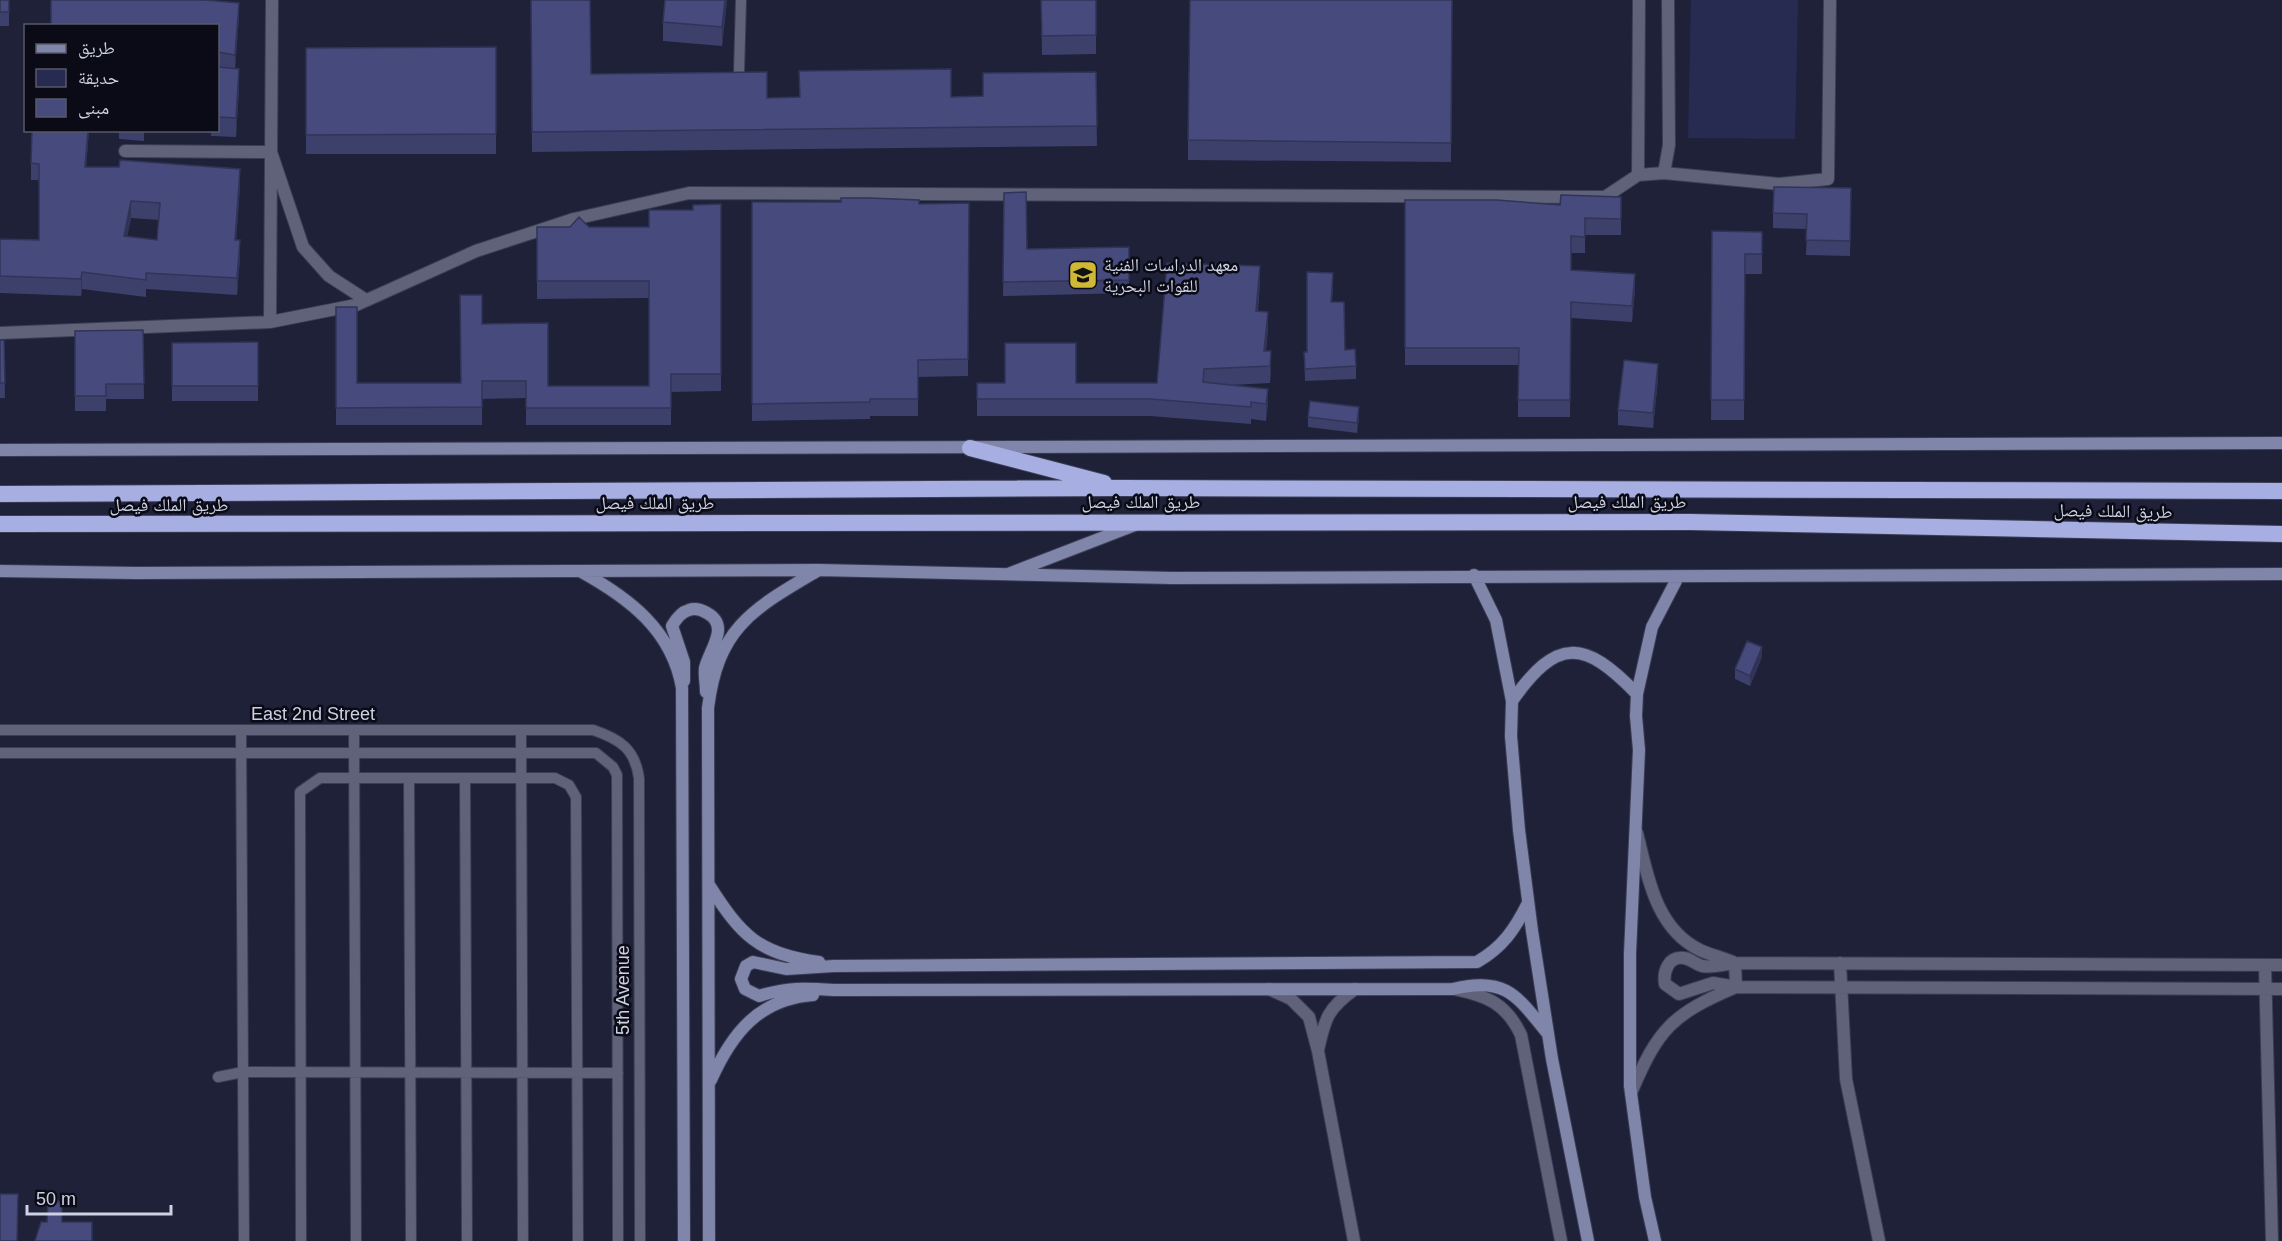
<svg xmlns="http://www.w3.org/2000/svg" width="2282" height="1241" font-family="Helvetica,'Noto Naskh Arabic',sans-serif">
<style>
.green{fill:#282b51}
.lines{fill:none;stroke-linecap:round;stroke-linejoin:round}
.service-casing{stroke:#3a3d53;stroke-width:12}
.minor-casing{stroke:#3a3d53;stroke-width:14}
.secondary-casing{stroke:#3a3d53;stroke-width:14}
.trunk-casing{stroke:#3a3d53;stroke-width:18}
.service{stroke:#5f6279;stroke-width:10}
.minor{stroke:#5f6279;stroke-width:12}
.secondary{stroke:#8086aa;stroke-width:12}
.trunk{stroke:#a6aee2;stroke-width:16}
.wall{fill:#3c406b;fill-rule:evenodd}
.shaded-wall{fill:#313457}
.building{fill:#464a7c;stroke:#313457;stroke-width:1.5;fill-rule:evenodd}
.labels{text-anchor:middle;stroke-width:5;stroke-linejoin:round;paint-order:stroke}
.poi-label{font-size:18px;fill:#ced1e1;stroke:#0a0b16;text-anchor:start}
.street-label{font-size:18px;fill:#ced1e1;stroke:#0a0b16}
</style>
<rect width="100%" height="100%" fill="#1e2138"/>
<!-- green -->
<path class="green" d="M1691,0H1798L1795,139L1688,138Z"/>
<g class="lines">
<!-- service casing -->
<g class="service-casing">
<path id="service" d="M739,72L741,0
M0,730H593C620,739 635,749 639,778L640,1241
M241,730L244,1241
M354,730L356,1241
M521,731L523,1241
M0,753H596L613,767L617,775L618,1241
M409,778L411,1241
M465,778L467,1241
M218,1077L243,1072L618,1073
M301,1241L300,792L320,778H555L569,785L576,797L578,1241"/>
</g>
<!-- minor casing -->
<g class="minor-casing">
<path id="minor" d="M1639,0L1638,175L1664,173L1669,145L1668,0
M125,151L271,152L303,247L329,276L366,300
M1664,173L1779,184L1828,179L1830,0
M270,322L272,0
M0,333L270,322L356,305L476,251L574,219L689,193L1605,197L1638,175
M1840,963L1846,1079L1879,1241
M2265,965L2272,1241
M2282,965L1735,963C1725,964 1712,968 1702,966C1695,964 1691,959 1684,958C1668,956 1663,972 1665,984L1679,994L1713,983L1736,987L2282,989
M1269,989L1291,999L1309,1017L1318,1051L1354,1241
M1454,989C1487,996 1506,1003 1521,1035L1561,1241
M1318,1050C1325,1018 1328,1008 1355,989
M1631,1093C1658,1029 1672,1014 1736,987L1735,963C1724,958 1711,955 1700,950C1655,928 1648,876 1637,833"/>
</g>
<!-- secondary casing -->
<g class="secondary-casing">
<path id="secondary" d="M0,450L2282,443
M0,571L136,573L819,570L1172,578L2282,574
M580,571C629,598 672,630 682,688L684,1241
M1008,574L1135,525
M1474,575L1496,620L1512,701L1511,736L1519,830L1532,931L1552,1059L1588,1241
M684,681V662L672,626C676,619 681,612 689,610C695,608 702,610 707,613C731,626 709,650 705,668C704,675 706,684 706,692
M1512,701C1557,637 1584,639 1637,694
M709,885C741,935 758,954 819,962
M1528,903C1515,929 1503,947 1477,962L834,966L786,969L753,962L746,966L741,979L745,989L759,996C787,987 805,988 834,990L1453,989C1506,976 1517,996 1548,1034
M711,1080C732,1033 759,999 813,995
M709,1241L708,708C718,627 753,609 817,571
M1655,1241L1645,1197L1630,1086V954L1639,750L1636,716L1637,694L1652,627L1678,577"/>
</g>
<!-- trunk casing -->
<g class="trunk-casing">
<path id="trunk" d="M970,448L1104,483
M0,494L1120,488L2282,491
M0,524L1690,522L2282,534"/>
</g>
<!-- service -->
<use href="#service" class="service"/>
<!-- minor -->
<use href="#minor" class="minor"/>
<!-- secondary -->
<use href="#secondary" class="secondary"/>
<!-- trunk -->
<use href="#trunk" class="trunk"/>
</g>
<!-- wall -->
<path class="wall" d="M0,0H9V26H0Z
M531,0L591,74L767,98L951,97L983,96L1096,72L1097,146L532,152Z
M665,0H727L722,46L663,41V22Z
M1041,0H1096V54L1042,55Z
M1452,0L1451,162L1188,160V140Z
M239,17L235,68L239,88L236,137L211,136V133L172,130H218V67L226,68L218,66V26Z
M496,47V154H306V48Z
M89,130L86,167L240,186L236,240L240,257L237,295L146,289V297L82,289L81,296L0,293V239L39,240V180H31V163ZM131,218L159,220L157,240L127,236Z
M119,130H144V141L119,139Z
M1004,193L1027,249L1129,247V293L1003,296Z
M1621,197V235H1585V253H1571V270L1635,290L1632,322L1571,318L1570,417H1518V365H1405V200L1560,205Z
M752,202H841L919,204L969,203L968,376L918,377V416H870V419L752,421Z
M1851,203L1850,256L1806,255L1807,229L1773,228V213Z
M721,204V391L671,392V425H526V398L482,399V425H336V307L357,383H460L482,324L548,386H649V298L537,299V227H649L693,210Z
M1712,231L1762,232V274H1745L1744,420H1711Z
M1260,283L1258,311L1268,329L1266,351L1271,368L1270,383L1231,385L1268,389L1266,421L1251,419V424L1150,416H977V383H1157Z
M1333,285L1332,302L1345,350L1356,366V379L1305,381L1304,352H1307Z
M143,330L144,399H106V411H75V331Z
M0,340H4L5,398H0Z
M258,342V401H172V343Z
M1658,379L1653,428L1618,425V410Z
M1308,417H1359L1357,433L1308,427Z
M1762,657L1750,686L1735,679V669Z"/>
<!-- shaded-wall -->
<path class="shaded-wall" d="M725,0H727L722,46V27Z
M239,3V17L235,70V55Z
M239,69V88L236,137V118Z
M88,130H89L85,184V167Z
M240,169V186L235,257V240Z
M131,201V218L124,252V236Z
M240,240V257L237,295V278Z
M1260,266V283L1256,328V311Z
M82,272V289L81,296V279Z
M1635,274V290L1632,322V306Z
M1268,312V329L1264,368V351Z
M1271,351V368L1270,383V366Z
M1658,364V379L1653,428V413Z
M1268,389V406L1266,421V404Z
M1359,407V417L1357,433V423Z
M1762,647V657L1750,686V676Z"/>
<!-- building -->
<path class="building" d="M0,0H9V12H0Z
M51,0H205L239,3L235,55L218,52V26H51Z
M531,0H590L591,74L767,72V98L800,97L799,71L951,69V97L983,96V73L1096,72L1097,126L532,132Z
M665,0H725L722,27L663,22Z
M1041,0H1096V35L1042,36Z
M1190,0H1452L1451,143L1188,140Z
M496,47V134L306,135V48Z
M218,67L239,69L236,118L218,117Z
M32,130H88L85,167H119L120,160L240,169L235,240H240L237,278L146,273V280L82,272L81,279L0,276V239L39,240V164L31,163ZM131,201L160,203L157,240L124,236Z
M1774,187L1851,188L1850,241L1806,240L1807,214L1773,213Z
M1026,192L1027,249L1129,247V280L1003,282L1004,193Z
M1561,195L1621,197V219L1585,218V237L1571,236V270L1635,274L1632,306L1571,302L1570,400H1518L1519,348H1405V200H1497L1560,205Z
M841,198H870L919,200V204L969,203L968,359L918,360V399H870V402L752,404V202H841Z
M721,204V374H671V408H526V381H482V407L336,408V307H357V383H461L460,295H482V324L548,323V386H649V281H537V227H570L579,217L589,227H649V210H693V205Z
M1712,231L1762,232V254H1745L1744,400H1711Z
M1167,263L1260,266L1256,311L1268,312L1264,351H1271L1270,366L1204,369L1203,382L1268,389L1266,404L1251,402V407L1150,399H977V383H1005V343H1076V383H1157Z
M1307,272L1333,273L1331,302H1344L1345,350L1355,349L1356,366L1305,369L1304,352H1307Z
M143,330L144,384H106V396H75V331Z
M0,340H4L5,383H0Z
M258,342V386H172V343Z
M1624,360L1658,364L1653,413L1618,410Z
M1310,401L1359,407L1357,423L1308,417Z
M1747,641L1762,647L1750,676L1735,669Z
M0,1194H18L17,1241H0Z
M57,1199L62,1206V1222H92V1241H35L41,1222H47L48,1201Z"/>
<!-- icons -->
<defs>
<g id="university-square" transform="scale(1.5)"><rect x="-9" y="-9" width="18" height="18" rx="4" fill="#d0b837" stroke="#0a0b16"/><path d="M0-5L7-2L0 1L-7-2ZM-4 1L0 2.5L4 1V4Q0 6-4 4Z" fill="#111"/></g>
</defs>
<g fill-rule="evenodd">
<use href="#university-square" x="1083" y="275"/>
</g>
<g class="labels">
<!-- poi labels -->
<g class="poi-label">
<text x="1104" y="271">معهد الدراسات الفنية<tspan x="1104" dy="21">للقوات البحرية</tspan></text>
</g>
<!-- street labels -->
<g class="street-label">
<text x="1141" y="508">طريق الملك فيصل</text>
<text x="1627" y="508">طريق الملك فيصل</text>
<text x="655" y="509">طريق الملك فيصل</text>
<text x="169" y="511">طريق الملك فيصل</text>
<text transform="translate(2113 511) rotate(1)" y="6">طريق الملك فيصل</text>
<text x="313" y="720">East 2nd Street</text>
<text transform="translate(623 990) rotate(-90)" y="6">5th Avenue</text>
</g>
</g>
<!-- legend -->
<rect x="24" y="24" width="195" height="108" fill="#0a0b16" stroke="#585a67" stroke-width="1.5"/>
<rect x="36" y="44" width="30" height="9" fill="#8086aa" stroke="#585a67" stroke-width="1.5"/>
<text x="78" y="54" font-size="18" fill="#ced1e1">طريق</text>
<rect x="36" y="69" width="30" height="18" fill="#282b51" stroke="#585a67" stroke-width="1.5"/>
<text x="78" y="84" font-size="18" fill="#ced1e1">حديقة</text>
<rect x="36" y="99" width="30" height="18" fill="#464a7c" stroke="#585a67" stroke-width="1.5"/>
<text x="78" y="114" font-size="18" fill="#ced1e1">مبنى</text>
<!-- scale -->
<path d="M27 1205v9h144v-9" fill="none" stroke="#ced1e1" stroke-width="3"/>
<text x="36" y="1205" font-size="18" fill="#ced1e1" stroke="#0a0b16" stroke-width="4.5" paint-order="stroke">50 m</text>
</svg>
